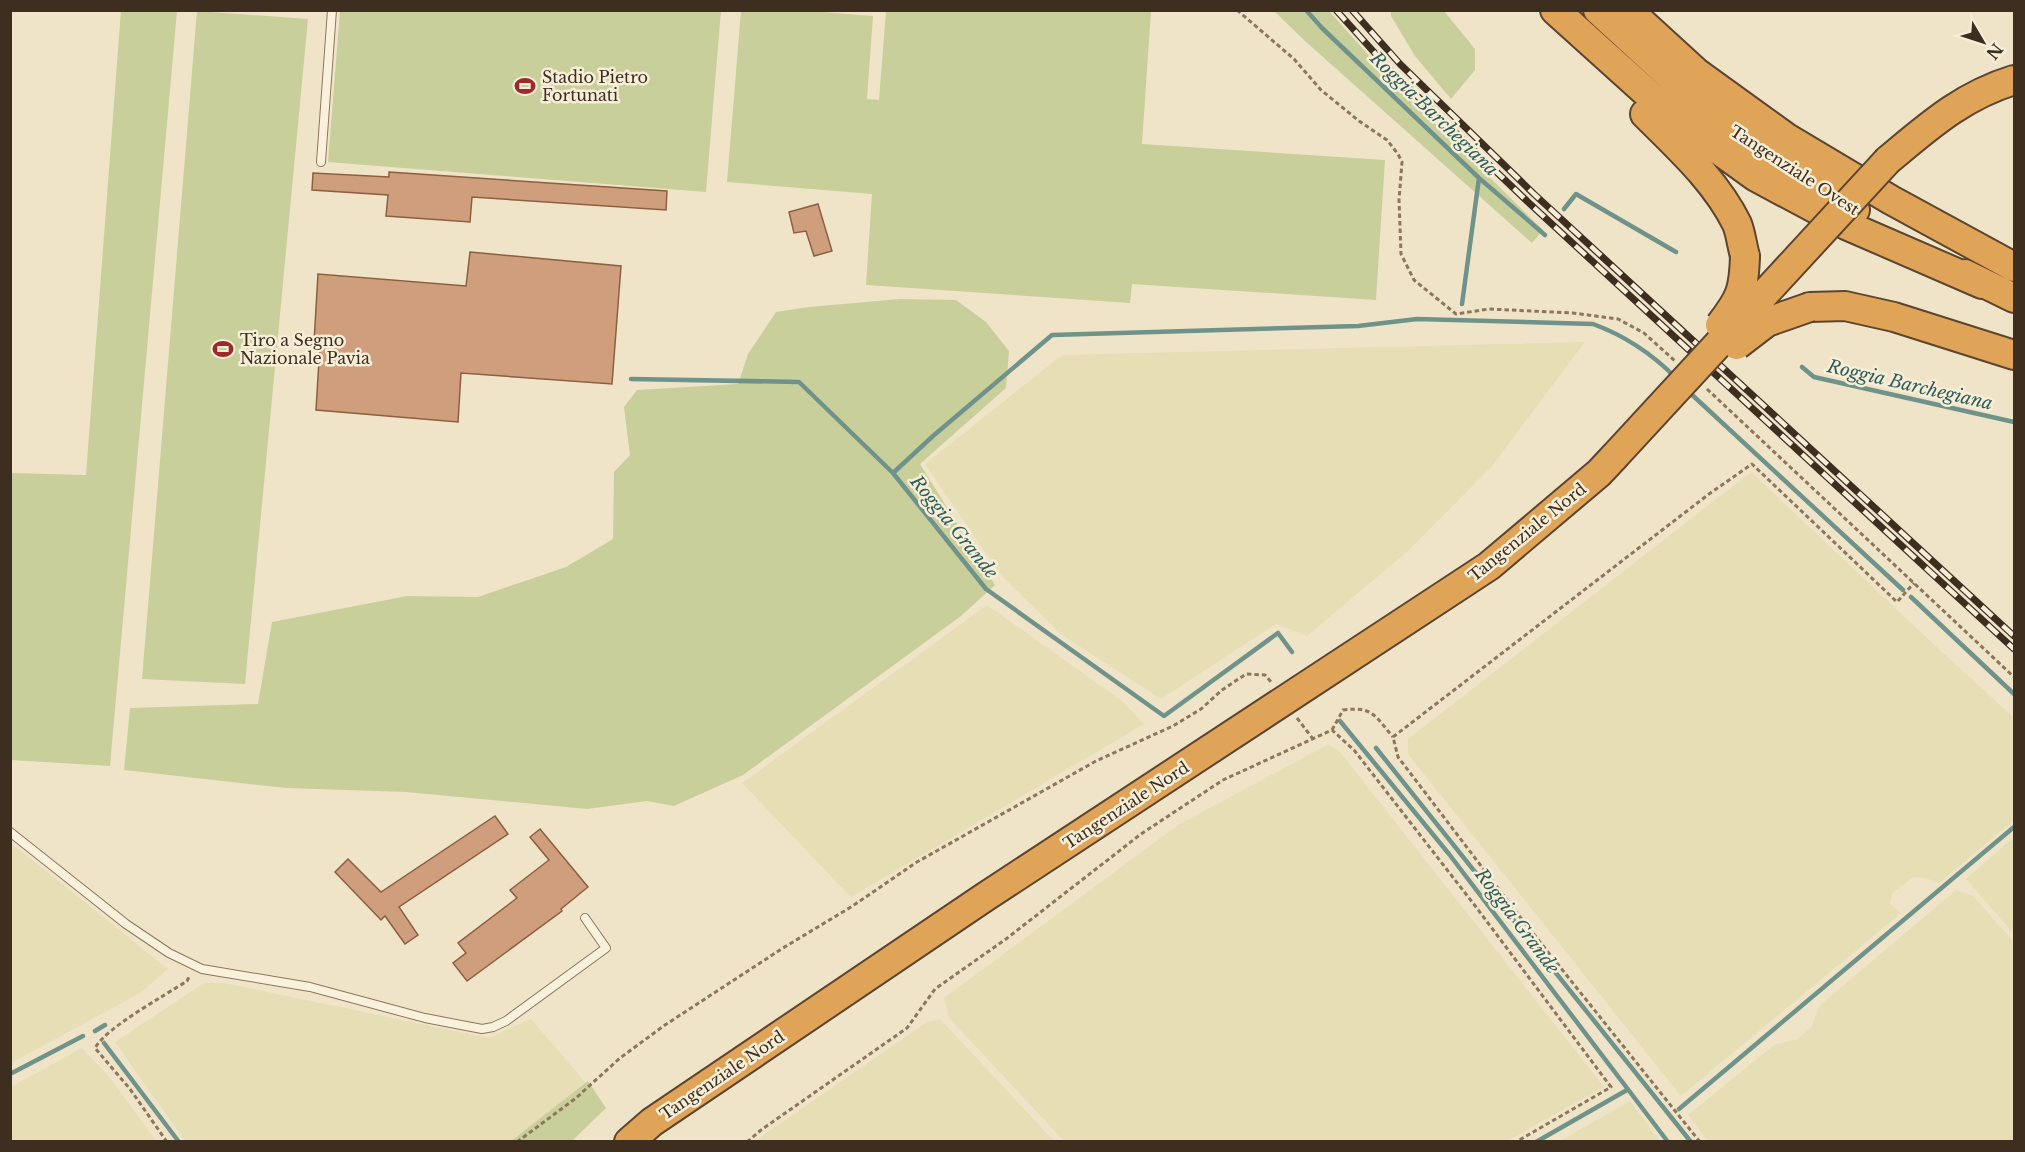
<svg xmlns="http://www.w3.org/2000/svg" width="2025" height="1152" font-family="'Libre Baskerville',serif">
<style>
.farmland{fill:#e6deb5}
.green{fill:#c9cf9b}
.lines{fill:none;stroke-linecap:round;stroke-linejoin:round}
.stream{stroke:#6f938a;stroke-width:4.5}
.building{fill:#cf9f7d;stroke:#8d5f41;stroke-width:1.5}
.lane-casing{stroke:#8d765c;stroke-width:10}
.highway-casing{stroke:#5b4430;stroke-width:32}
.path{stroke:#8d765c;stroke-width:3;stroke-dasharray:4.5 3;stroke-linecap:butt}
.lane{stroke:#faf1dc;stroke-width:8}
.highway{stroke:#e0a458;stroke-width:28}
.rail-casing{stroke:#3d2e20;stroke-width:7}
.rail{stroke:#f7eed8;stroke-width:4.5;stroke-dasharray:14;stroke-linecap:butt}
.highway-bridge-casing{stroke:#5b4430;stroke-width:32;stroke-linecap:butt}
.highway-bridge{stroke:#e0a458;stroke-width:28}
.labels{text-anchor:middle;stroke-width:5;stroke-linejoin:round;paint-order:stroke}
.poi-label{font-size:16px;fill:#3d2e20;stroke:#f7eed8;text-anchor:start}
.street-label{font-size:16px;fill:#3d2e20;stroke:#f7eed8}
.water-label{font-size:18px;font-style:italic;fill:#2f5d5a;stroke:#f7eed8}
</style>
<rect width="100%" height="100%" fill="#f0e4c8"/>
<!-- farmland -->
<path class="farmland" d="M1585,342L1492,466L1408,551L1307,636L1276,624L1161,699L1062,635L1001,575L925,464L1062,355Z
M1751,472L1928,639L2014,718V820L1939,883L1925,878L1913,877L1892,894L1890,904L1901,913L1681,1096L1408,754V739Z
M987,605L1122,701L1144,724L851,897L742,783Z
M1329,744L1340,752L1604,1087L1507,1141H1064L949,1018L944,998L1178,825Z
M2014,837V934L1966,879Z
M11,843L168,969L140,993L11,1063Z
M1956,890L1973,896L2014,942V1141H1708L1688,1115L1774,1045L1798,1039L1812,1026L1819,1006Z
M204,983H224L489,1038L531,1019L586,1083L511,1141H185L115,1042Z
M940,1019L1054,1141H755L927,1022Z
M82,1048L111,1079L156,1141H11V1087Z
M1630,1101L1660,1141H1560Z"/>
<!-- green -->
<path class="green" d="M121,10L177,11L110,766L11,760V473L86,475Z
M197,11L308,19L245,684L142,679Z
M340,11H721L706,192L328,162Z
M810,11L873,16L867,99L879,100L886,11H1151L1142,144L1385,160L1376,300L1132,284L1130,303L866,285L872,194L727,182L741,11Z
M1274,11H1329L1390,79L1543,230L1532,243L1305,41Z
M1391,11H1444L1475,49V70L1451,99L1415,56L1391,16Z
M900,299L956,300L986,322L1009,351L1006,388L920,464L995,585L961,616L743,775L674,806L647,801L587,809L406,792L286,788L124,770L130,708L258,704L272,622L407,596L478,597L566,567L613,539L614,472L630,455L624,407L637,390L738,384L748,354L776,312L809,307Z
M588,1081L606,1108L572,1141H511Z"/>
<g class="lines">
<!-- stream -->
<path class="stream" d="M1306,10L1322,28L1479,178L1545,235
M1564,209L1576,194L1676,252
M1462,304L1479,178
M1802,367L1814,377L2014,422
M631,379L799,382L893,473L986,589L1164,716L1278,633L1292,652
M1689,392L1903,590
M893,473L933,436L1052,335L1358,326L1417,319L1593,324C1623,335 1652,354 1675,377
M1911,597L2014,694
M1340,721L1449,854L1668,1142
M1376,748L1691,1142
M95,1031L105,1025
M104,1043L179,1142
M10,1074L83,1036
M1679,1109L2014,827
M1536,1142L1627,1090"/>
</g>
<!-- building -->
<path class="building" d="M389,172L667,191L666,210L472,197L470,222L386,216L388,195L312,190L313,173L389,177Z
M818,204L832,251L814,256L806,231L794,233L789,212Z
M470,252L621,266L612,384L461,373L458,422L316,410L320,343L314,342L318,274L466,286Z
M495,816L508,834L399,907L418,935L405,944L385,916L381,920L335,872L348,859L381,892Z
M540,829L588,887L561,909L562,911L467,981L453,963L466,953L458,943L517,898L510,890L549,860L530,837Z"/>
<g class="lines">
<!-- lane casing -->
<g class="lane-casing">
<path id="lane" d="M321,162L332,10
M10,832L126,924L169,953L202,969L310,987L425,1018L482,1029L493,1027L506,1021L606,948L585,918"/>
</g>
<!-- highway casing -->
<g class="highway-casing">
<path id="highway" d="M1555,10L1677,120L1756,177L1846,225L1982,284
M1598,10L1717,119L1816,187L1855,210
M1628,10L1697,73L1787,138L1891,200L2014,267
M1645,114C1678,147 1716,181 1737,224C1741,234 1742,246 1745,256
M1888,160C1929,126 1962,96 2014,80
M1965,274L2014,298
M1810,307L1845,306L1894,317L2014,355
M629,1142L652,1122L985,897L1489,566L1599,473L1614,457"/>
</g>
<!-- path -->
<path class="path" d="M1237,10L1294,59L1321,90L1359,121L1387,140L1398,154L1402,162L1399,200L1401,254L1414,280L1456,314L1489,309L1573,313L1618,319L1644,333L1675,361
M1707,389L2014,677
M1297,718L1313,739
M1332,730L1343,710C1373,706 1375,716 1393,737
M167,1142L130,1089L95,1048C107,1027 164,996 187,981L190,975
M517,1142L576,1098L620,1058L665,1025L783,948L851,907L917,862L1096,761L1173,726L1201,709L1222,690L1246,674L1265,675L1272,683
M747,1142L761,1130L907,1028L935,989L1006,939L1141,834L1223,780L1332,730L1354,750L1476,907L1611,1087L1516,1142
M1700,1142L1520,917L1398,757L1393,737L1709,494L1752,464L1897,602L1914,583"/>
<!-- lane -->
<use href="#lane" class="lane"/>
<!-- highway -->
<use href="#highway" class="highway"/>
<!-- rail casing -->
<g class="rail-casing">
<path id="rail" d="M1336,10L1391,71L1529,203L2014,649
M1352,10L1400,64L1534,194L2014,636"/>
</g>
<!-- rail -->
<use href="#rail" class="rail"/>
<!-- highway-bridge casing -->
<g class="highway-bridge-casing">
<path id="highway-bridge" d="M1720,325C1741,298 1744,290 1745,256
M1737,345L1767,322L1810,307
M1614,457L1888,160"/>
</g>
<!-- highway-bridge -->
<use href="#highway-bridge" class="highway-bridge"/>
</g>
<!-- icons -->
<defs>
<g id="stadium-bare" transform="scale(1.62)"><path d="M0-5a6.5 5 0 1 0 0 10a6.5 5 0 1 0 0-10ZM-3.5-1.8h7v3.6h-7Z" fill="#9e2a2b" stroke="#f7eed8" stroke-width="2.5" paint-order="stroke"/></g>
</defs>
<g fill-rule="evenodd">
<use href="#stadium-bare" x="525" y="86"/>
<use href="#stadium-bare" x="223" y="349"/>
</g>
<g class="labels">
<!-- poi labels -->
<g class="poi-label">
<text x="542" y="83">Stadio Pietro<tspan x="542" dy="18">Fortunati</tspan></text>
<text x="240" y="346">Tiro a Segno<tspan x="240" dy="18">Nazionale Pavia</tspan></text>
</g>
<!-- street labels -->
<g class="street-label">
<text transform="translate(1795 170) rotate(33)" y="6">Tangenziale Ovest</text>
<text transform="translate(1527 532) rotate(-39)" y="6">Tangenziale Nord</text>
<text transform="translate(1126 805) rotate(-33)" y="6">Tangenziale Nord</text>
<text transform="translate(722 1075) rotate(-34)" y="6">Tangenziale Nord</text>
</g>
<!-- water labels -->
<g class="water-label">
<text transform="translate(1434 114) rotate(44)" y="6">Roggia Barchegiana</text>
<text transform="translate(1910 385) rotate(13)" y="6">Roggia Barchegiana</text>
<text transform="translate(954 527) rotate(51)" y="6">Roggia Grande</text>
<text transform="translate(1517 921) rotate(53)" y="6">Roggia Grande</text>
</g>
</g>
<!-- border -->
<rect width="2025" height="1152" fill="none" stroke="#3d2e20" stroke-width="24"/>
<!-- north arrow -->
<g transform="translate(1983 42) rotate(129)" stroke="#f7eed8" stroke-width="4.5" paint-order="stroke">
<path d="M0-4.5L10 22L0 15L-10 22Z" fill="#3d2e20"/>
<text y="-9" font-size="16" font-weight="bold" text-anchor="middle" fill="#3d2e20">N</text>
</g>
</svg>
